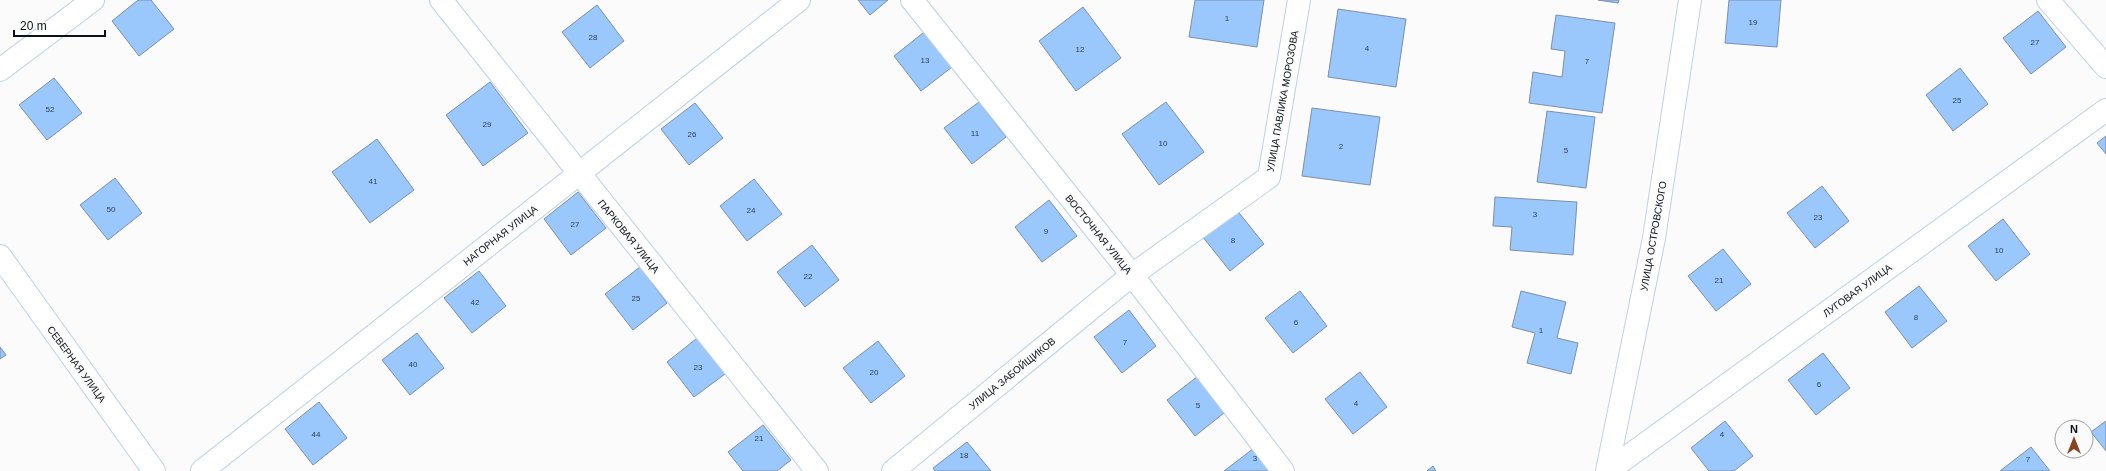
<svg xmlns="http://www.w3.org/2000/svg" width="2106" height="471" font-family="Arial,sans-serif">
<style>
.building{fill:#9ac7fc;stroke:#7c90a7}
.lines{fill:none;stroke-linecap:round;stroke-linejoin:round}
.street-casing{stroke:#bbd1e9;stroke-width:24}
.secondary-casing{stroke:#bbd1e9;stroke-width:24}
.street{stroke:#fff;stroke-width:22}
.secondary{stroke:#fff;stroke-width:22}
.labels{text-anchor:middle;stroke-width:4;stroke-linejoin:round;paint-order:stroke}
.number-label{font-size:8px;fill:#2e3e52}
.street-label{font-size:10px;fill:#0a1119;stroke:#fbfbfb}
</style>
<rect width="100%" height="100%" fill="#fbfbfb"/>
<!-- building -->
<path class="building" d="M138,0H151L174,29L139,56L112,21Z
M858,0H888L870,15Z
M1195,0H1264L1257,47L1189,37Z
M1598,0H1619L1618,3Z
M1729,0H1781L1777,47L1725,43Z
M597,5L624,41L590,68L562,32Z
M1083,7L1121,58L1076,91L1039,41Z
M1338,9L1406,19L1396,87L1328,77Z
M2038,11L2066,47L2031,74L2003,38Z
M1556,15L1615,23L1602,113L1529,103L1533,72L1562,77L1565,51L1551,49Z
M928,29L956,64L921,91L894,56Z
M1960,68L1988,104L1953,131L1926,95Z
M54,78L82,113L47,140L19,105Z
M490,82L528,133L483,166L446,115Z
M979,102L1006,137L972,164L944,128Z
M1166,102L1204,152L1159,185L1122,134Z
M695,103L723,138L689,165L661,129Z
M1312,108L1380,117L1370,185L1302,176Z
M1547,111L1595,117L1586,188L1537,182Z
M2106,136V154L2097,143Z
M377,139L414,190L370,223L332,172Z
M115,178L142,213L108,240L80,205Z
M754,179L782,214L747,241L720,206Z
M1822,186L1849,221L1815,248L1787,213Z
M578,192L606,228L571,255L544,219Z
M1495,197L1577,202L1573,255L1510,250L1512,227L1493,226Z
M1049,200L1077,236L1042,262L1015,227Z
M1236,209L1264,244L1230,271L1202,236Z
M2003,219L2030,254L1996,281L1968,246Z
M812,245L839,280L805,307L777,272Z
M1723,249L1751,284L1716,311L1688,276Z
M640,267L667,303L633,330L605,294Z
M479,271L506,306L472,333L444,298Z
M1919,286L1947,321L1912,348L1885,312Z
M1300,291L1327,326L1293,353L1265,318Z
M1521,291L1566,302L1557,338L1578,343L1571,374L1527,363L1535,333L1512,327Z
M1129,310L1156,346L1122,373L1094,337Z
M417,333L444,368L410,395L382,360Z
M701,335L729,371L694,397L667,362Z
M878,341L905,376L871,403L843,368Z
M0,347L6,355L0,359Z
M1823,353L1850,388L1816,415L1788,380Z
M1360,372L1387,407L1353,434L1325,399Z
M1202,373L1229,409L1195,436L1167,400Z
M319,402L347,438L313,465L285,429Z
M1725,421L1753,456L1734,471H1709L1691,448Z
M2106,421V451L2091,432Z
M763,425L791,460L777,471H743L728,452Z
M967,442L991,471H935L933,468Z
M1258,445L1279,471H1224Z
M2031,447L2050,471H2000Z
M1433,466L1436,471H1427Z"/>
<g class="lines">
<!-- street casing -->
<g class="street-casing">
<path id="street" d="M441,0L817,471
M912,0L1132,275L1283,471
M2048,0L2106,67
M0,70L93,0
M0,256L154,471
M202,471L799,0
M893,471L1132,275L1269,177L1299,0
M1608,471L2106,110"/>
</g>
<!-- secondary casing -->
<g class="secondary-casing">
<path id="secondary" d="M1607,471L1654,238L1690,0"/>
</g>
<!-- street -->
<use href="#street" class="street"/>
<!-- secondary -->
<use href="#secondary" class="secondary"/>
</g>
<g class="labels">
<!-- number labels -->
<g class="number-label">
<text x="1227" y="21">1</text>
<text x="1753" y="25">19</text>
<text x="593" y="40">28</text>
<text x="2035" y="45">27</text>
<text x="1367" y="51">4</text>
<text x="1080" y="52">12</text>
<text x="925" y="63">13</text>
<text x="1587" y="64">7</text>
<text x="1957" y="103">25</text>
<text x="50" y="112">52</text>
<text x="487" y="127">29</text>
<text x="975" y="136">11</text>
<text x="692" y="137">26</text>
<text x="1163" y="146">10</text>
<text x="1341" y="149">2</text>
<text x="1566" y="153">5</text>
<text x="373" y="184">41</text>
<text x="111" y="212">50</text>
<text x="751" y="213">24</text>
<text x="1535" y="217">3</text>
<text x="1818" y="220">23</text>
<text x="575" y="227">27</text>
<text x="1046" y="234">9</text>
<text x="1233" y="243">8</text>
<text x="1999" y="253">10</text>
<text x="808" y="279">22</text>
<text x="1719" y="283">21</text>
<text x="636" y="301">25</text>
<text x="475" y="305">42</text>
<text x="1916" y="320">8</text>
<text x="1296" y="325">6</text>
<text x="1541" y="333">1</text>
<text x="1125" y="345">7</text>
<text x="413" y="367">40</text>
<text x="698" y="370">23</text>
<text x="874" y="375">20</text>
<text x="1819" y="387">6</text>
<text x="1356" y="406">4</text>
<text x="1198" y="408">5</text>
<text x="316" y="437">44</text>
<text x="1722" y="437">4</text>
<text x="759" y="441">21</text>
<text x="964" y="458">18</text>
<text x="1255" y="461">3</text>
<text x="2028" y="462">7</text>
</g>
<!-- street labels -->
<g class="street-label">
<text transform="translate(1282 101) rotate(-80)" y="4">УЛИЦА ПАВЛИКА МОРОЗОВА</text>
<text transform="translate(1099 234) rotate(51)" y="4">ВОСТОЧНАЯ УЛИЦА</text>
<text transform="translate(500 235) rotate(-38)" y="4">НАГОРНАЯ УЛИЦА</text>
<text transform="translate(629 236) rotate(51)" y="4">ПАРКОВАЯ УЛИЦА</text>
<text transform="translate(1653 236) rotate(-80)" y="4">УЛИЦА ОСТРОВСКОГО</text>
<text transform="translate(1857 290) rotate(-36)" y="4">ЛУГОВАЯ УЛИЦА</text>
<text transform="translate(77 364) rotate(54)" y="4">СЕВЕРНАЯ УЛИЦА</text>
<text transform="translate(1012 373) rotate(-39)" y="4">УЛИЦА ЗАБОЙЩИКОВ</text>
</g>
</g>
<!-- north arrow -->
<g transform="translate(2074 439)"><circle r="19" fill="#fbfbfb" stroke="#9b9da1"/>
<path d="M0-3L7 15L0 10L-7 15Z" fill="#8b4324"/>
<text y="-6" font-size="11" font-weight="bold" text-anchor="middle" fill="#0a1119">N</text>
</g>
<!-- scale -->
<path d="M14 30v6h91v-6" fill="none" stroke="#0a1119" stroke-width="2"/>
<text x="20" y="30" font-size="12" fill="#0a1119" stroke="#fbfbfb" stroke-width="3" paint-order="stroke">20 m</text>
</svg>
